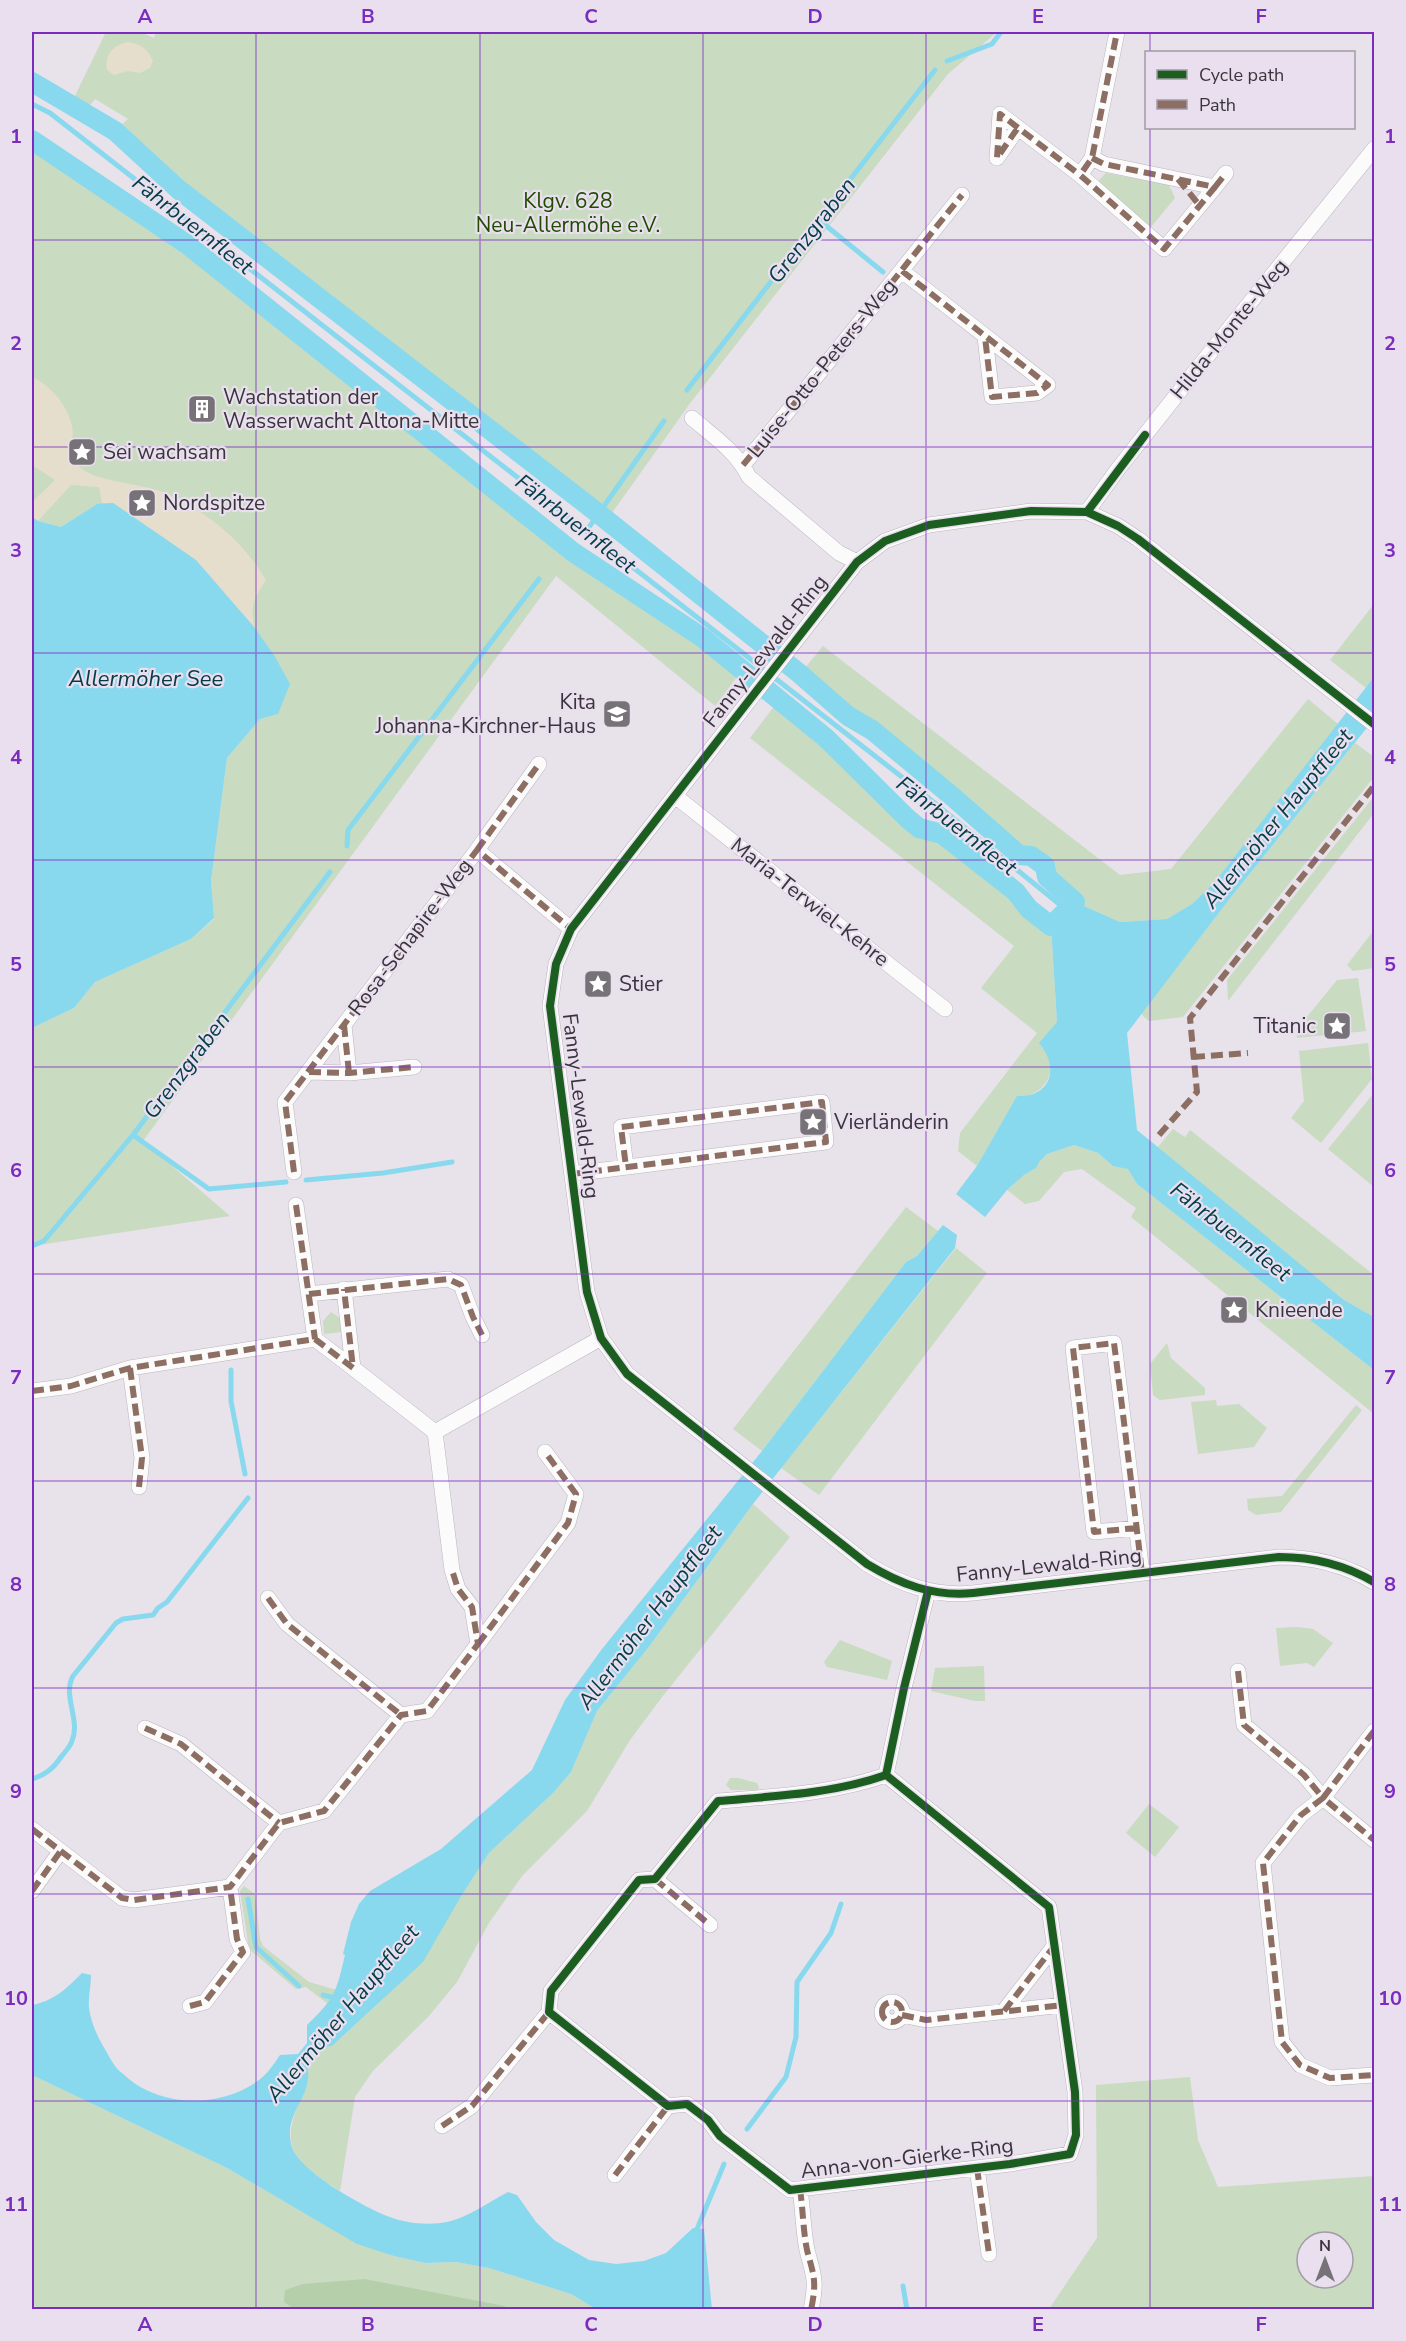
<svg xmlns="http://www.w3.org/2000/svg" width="1406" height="2341" font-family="'Nunito Sans',sans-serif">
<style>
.green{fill:#c9dbc1;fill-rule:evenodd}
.forest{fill:#b6cfab}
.sand{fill:#e6decd}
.water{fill:#88d9ee}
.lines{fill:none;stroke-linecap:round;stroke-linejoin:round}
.stream{stroke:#88d9ee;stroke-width:5}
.canal{stroke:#88d9ee;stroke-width:20}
.street-casing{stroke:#bab5bb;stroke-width:16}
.street{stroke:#fcfbfc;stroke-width:15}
.quiet{stroke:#8d6e63;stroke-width:6;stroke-dasharray:12 6;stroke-linecap:butt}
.cycleway-casing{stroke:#e9dfee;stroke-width:11}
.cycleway{stroke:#1b5e20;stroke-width:8}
.grid{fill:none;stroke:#7b2cbf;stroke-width:1.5;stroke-opacity:0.55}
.labels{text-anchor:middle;stroke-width:4.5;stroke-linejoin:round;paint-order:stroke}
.park-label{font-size:21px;fill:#1f4c00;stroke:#e9dfee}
.street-label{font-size:21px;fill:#39353b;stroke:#e9dfee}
.poi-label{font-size:21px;fill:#39353b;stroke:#e9dfee;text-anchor:start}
.water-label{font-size:22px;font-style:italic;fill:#043d48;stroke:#e9dfee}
.neatline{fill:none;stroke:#7b2cbf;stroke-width:2}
.grid-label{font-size:20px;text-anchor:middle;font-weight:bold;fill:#7b2cbf}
</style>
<rect width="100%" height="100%" fill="#e8e2ea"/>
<!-- green -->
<path class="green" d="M106,32H140L154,38L156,32H997L948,74L691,402L607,520L178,189L115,131L128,119L95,99L87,109L82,111L71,104Z
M32,140L188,245L573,552L703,638L743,669L715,706L556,576L143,1141L230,1216L32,1246V1028L74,1008L95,982L191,939L214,919L211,881L227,758L260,719L278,714L274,655L255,628L196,560L97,504L61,527L38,521L32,517Z
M1106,173L1169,185L1175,198L1151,227L1101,185L1099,180Z
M1374,604V677L1366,688L1330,660Z
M823,646L1120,875L1171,869L1308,699L1338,724L1214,883L1192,904L1167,919L1120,922L1075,902L1047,877L1045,866L1031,856L1019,855L953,797L872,730L848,716L800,674Z
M779,700L826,738L908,819L919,828L942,834L1016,892L1029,909L1051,926L1057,1022L1047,1052C1058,1075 1042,1097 1017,1097L977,1166L958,1151L960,1133L1037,1033L981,988L1014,946L750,738Z
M1355,743L1374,757V777L1183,1017L1149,1021L1141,1014L1231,897Z
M1374,796V813L1228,1001L1227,980Z
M1374,930V968L1353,971L1347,965Z
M1358,978L1366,1031L1297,1038V1029L1337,980Z
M1368,1043L1372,1079L1321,1143L1291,1118L1304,1101L1299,1051Z
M1373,1094L1374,1105V1187L1328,1149Z
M1173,1129L1185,1137L1190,1130L1374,1275V1317L1344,1300L1162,1152L1158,1147Z
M1074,1145L1098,1153L1113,1166L1128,1168L1137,1184L1374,1370V1414L1131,1217L1136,1208L1082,1169L1064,1172L1039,1201L1025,1204L1007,1190L1024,1175L1036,1168L1040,1161L1047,1154Z
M906,1207L938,1231L917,1256L906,1262L762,1451L733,1429Z
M956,1248L987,1273L819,1495L781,1468Z
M331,1312L340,1318L342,1332L324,1334L323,1321Z
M1167,1343L1171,1358L1205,1388V1395L1160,1400L1153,1395L1150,1364Z
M1216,1400L1217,1406L1239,1404L1267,1428L1254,1447L1198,1454L1191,1402Z
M1356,1405L1362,1410L1281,1512L1256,1515L1248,1510L1247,1499L1282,1496Z
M753,1504L790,1537L662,1697L630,1740L587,1811L522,1876L489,1923L457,1982L429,2016L373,2071L355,2097L340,2191C305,2168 278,2155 297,2108C305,2087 309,2083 307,2060L316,2049L332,2046L383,1999L460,1898L489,1853L554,1792L571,1772L597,1711L648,1648Z
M1298,1627L1313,1629L1333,1643L1314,1667L1307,1663L1280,1666L1276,1628Z
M840,1640L892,1661L887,1680L827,1667L824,1662Z
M984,1666L985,1701H975L931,1691L935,1668Z
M730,1778H738L757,1783L759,1788L757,1790H731L726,1785Z
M1149,1804L1179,1827L1155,1857L1126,1833Z
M244,1886L255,1894L260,1939L263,1946L309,1982L337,1990L328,2004L306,1987L296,1989L249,1949L240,1891Z
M32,2075L227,2168L301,2211L394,2256L425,2263L456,2262L489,2268L571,2294L596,2309H42L32,2305Z
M1190,2077L1198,2140L1218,2187L1374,2176V2309H1049L1097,2238L1096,2085ZM1307,2242H1343V2278H1307Z"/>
<!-- forest -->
<path class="forest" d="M365,2279L504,2306L509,2309H294L284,2302L285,2290L303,2284Z"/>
<!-- sand -->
<path class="sand" d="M128,42C141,44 148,49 153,61L150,68L140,73L128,71L114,75L107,70C104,55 113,45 128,42Z
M32,377C51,386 67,404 72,426C74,436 71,449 71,459C76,463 80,468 85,471C100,481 139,484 157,490C201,506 243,540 266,580C254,599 249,606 255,628L196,560L113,503H102L99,487L71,485L38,521L32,517V502L55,480L32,465Z"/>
<!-- water -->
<path class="water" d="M113,503L196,560L255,628L274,655L290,684L278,714L260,719L227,758L211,881L214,918L191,939L95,982L74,1008L32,1028V517L38,521L61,527L97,504Z
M1374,677V719L1231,897L1127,1033L1137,1130L1344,1300L1374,1317V1370L1137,1184L1128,1169L1113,1166L1098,1153L1074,1145L1047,1154L1040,1161L1036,1168L1024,1175L1007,1190L985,1217L956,1194L977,1166L1017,1096C1051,1098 1060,1067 1039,1043L1057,1022L1051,926L1075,902L1120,922L1167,919L1192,904L1214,883Z
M943,1225L957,1235L955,1248L753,1504L648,1648L597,1711L571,1772L554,1792L489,1853L460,1898L423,1962L332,2046L316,2049L307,2060C307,2065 309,2072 308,2078C306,2103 283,2117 292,2147C299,2171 364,2207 387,2216C404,2223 424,2225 441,2223C465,2220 487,2203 508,2192L517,2195L536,2222L554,2240L589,2260L616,2264L644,2261L666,2253L693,2228L704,2229L712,2309H596L571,2294L489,2268L456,2262L425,2263L394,2256L357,2244L227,2168L32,2075V2005C54,2001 67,1988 82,1973L91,1975C91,1986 88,1997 89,2008C91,2023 98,2038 106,2051C110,2058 115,2068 122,2073C158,2108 220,2109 259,2080C268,2073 274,2064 280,2055L298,2054L307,2043V2025C335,1998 336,1993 345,1955L343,1954L351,1922L359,1904L370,1891L441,1849L532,1770L565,1700L602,1649L762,1451L906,1262L917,1256Z"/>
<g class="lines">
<!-- stream -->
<path class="stream" d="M947,61L992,44L1001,32
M32,104L50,113L916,788L1069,912
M819,220L883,272
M687,390L935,70
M587,530L664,421
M347,846L348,830L539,579
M133,1135L209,1189L286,1182
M306,1180L383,1173L452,1162
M32,1246L44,1241L133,1135L330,872
M231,1370V1401L245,1474
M32,1779C45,1775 53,1769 61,1757C65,1752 70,1747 72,1741C81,1720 62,1696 73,1676L116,1623L123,1619L153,1615L158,1608L167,1602L248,1498
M248,1899L256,1947L299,1986
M323,1995L339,1999
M747,2129L786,2077L796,2037L797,1982L831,1933L841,1904
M695,2234L724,2164
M903,2286L907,2310"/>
<!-- canal -->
<path class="canal" d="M32,82L115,131L178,189L599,514L800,674L848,716L872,730L953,797L1019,855L1031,856L1045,866L1047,877L1075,902L1051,926L1029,909L1016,892L942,834L919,828L908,819L826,738L703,638L573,552L188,245L32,140"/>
<!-- street casing -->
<g class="street-casing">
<path id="street" d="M1017,129L997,158L1000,114L1080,175
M1092,158L1104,164L1215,187L1164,249L1080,175L1092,158L1117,32
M1215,187L1226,173
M902,271L1048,385L1037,393L992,397L985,337
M692,418C713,436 737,452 749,477L839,553L857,562
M743,465L799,398L962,195
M1087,512L1118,469L1236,320L1374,149
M1374,724L1138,539L1118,526L1087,512L1031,511L929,525L885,541L857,562L571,929L556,964L550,1006L587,1292L601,1338L627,1374L867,1564C900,1584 933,1597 973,1593L1279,1557C1314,1557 1345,1565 1374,1582
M675,796L945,1009
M477,850L539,764
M344,1025L349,1073
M309,1072L349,1073L414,1067
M294,1172L285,1102L477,850L571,929
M572,1174L826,1142L822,1102L621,1127L626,1167
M296,1205L315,1339
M309,1294L448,1279L461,1285L473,1317L482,1335
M130,1368L142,1458L139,1487
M353,1368L435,1432
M32,1391L71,1386L130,1368L315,1339L353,1368L344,1289
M1137,1528L1094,1532L1073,1348L1114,1343C1124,1420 1133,1497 1142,1573
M268,1598L287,1624L401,1715
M478,1644L568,1523L576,1494L545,1452
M1238,1671L1244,1725L1304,1775L1323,1798L1301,1815L1263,1863L1282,2042L1300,2065L1330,2078L1374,2075
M145,1728L181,1744L279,1823
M1374,1731L1323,1798L1374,1840
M886,1775C832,1794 775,1796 718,1801L655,1879L639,1880L551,1991L549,2012L668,2106L687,2104L708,2120L720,2136L790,2190L1010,2164L1070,2154L1076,2135L1075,2092L1049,1907L886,1775L904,1688L928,1591
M32,1829L122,1898L134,1900L230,1887L279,1823L324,1811L401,1715L427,1711L478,1644L472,1607L458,1589L452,1570L435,1432L601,1338
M655,1879L710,1925
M32,1891L60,1852
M882 2012a10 10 0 1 1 20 0a10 10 0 1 1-20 0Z
M190,2006L205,2002L243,1952L237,1939L230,1887
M1004,2011L1055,1945
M902,2015L926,2020L1063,2005
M442,2126L472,2106L549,2012
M977,2168L989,2254
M615,2175L668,2106
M800,2189C803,2209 803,2230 807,2250C814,2277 817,2280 811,2310"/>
</g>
<!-- street -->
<use href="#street" class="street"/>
<!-- quiet -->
<path class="quiet" d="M1017,129L997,158L1000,114L1080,175
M1092,158L1104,164L1215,187L1164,249L1080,175L1092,158L1117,32
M1178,179L1200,206
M1215,187L1226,173
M902,271L1048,385L1037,393L992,397L985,337
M743,465L799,398L962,195
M477,850L539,764
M344,1025L349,1073
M1193,1057L1248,1053
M309,1072L349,1073L414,1067
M1159,1135L1197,1092L1190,1018L1374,786
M294,1172L285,1102L477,850L571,929
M572,1174L826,1142L822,1102L621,1127L626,1167
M296,1205L315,1339
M309,1294L448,1279L461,1285L473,1317L482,1335
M130,1368L142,1458L139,1487
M32,1391L71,1386L130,1368L315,1339L353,1368L344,1289
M1137,1528L1094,1532L1073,1348L1114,1343C1124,1420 1133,1497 1142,1573
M268,1598L287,1624L401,1715
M478,1644L568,1523L576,1494L545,1452
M1238,1671L1244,1725L1304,1775L1323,1798L1301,1815L1263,1863L1282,2042L1300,2065L1330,2078L1374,2075
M145,1728L181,1744L279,1823
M1374,1731L1323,1798L1374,1840
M32,1829L122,1898L134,1900L230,1887L279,1823L324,1811L401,1715L427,1711L478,1644L472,1607L458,1589L452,1570
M655,1879L710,1925
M32,1891L60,1852
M882 2012a10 10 0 1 1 20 0a10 10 0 1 1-20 0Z
M190,2006L205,2002L243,1952L237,1939L230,1887
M1004,2011L1055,1945
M902,2015L926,2020L1063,2005
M442,2126L472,2106L549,2012
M977,2168L989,2254
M615,2175L668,2106
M800,2189C803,2209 803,2230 807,2250C814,2277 817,2280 811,2310"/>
<!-- cycleway casing -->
<g class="cycleway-casing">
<path id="cycleway" d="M1087,512L1145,435
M1374,724L1138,539L1118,526L1087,512L1031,511L929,525L885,541L857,562L571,929L556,964L550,1006L587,1292L601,1338L627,1374L867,1564C900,1584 933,1597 973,1593L1279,1557C1314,1557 1345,1565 1374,1582
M886,1775C832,1794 775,1796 718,1801L655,1879L639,1880L551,1991L549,2012L668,2106L687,2104L708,2120L720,2136L790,2190L1010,2164L1070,2154L1076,2135L1075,2092L1049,1907L886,1775L904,1688L928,1591"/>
</g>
<!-- cycleway -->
<use href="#cycleway" class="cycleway"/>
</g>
<!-- grid -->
<path class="grid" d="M256,32V2310M480,32V2310M703,32V2310M926,32V2310M1150,32V52M1150,128V2310M32,240H1374M32,447H1374M32,653H1374M32,860H1374M32,1067H1374M32,1274H1374M32,1481H1374M32,1688H1374M32,1894H1374M32,2101H1374"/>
<!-- icons -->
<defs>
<g id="building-square" transform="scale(1.5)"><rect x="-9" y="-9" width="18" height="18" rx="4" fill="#767278" stroke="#e9dfee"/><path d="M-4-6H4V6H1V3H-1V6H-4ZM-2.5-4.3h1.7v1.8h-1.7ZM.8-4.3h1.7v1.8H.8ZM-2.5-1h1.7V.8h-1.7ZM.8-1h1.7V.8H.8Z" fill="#fff"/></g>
<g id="sight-square" transform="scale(1.5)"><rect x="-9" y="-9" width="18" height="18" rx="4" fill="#767278" stroke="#e9dfee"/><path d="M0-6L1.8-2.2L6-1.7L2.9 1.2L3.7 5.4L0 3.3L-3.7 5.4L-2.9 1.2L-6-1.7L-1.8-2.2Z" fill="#fff"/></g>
<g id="school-square" transform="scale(1.5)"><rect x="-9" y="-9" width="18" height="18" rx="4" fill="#767278" stroke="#e9dfee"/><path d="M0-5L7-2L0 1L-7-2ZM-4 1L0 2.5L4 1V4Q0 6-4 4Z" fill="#fff"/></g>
</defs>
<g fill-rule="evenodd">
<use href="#building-square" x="202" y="409"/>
<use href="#sight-square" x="82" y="452"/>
<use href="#sight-square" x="142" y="503"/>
<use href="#school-square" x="617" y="714"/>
<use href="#sight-square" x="598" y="984"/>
<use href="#sight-square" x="1337" y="1026"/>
<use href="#sight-square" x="813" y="1122"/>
<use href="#sight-square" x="1234" y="1310"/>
</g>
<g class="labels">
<!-- park labels -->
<g class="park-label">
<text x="568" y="208">Klgv. 628<tspan x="568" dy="24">Neu-Allermöhe e.V.</tspan></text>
</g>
<!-- street labels -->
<g class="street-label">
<text transform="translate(1229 329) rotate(-51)" y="7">Hilda-Monte-Weg</text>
<text transform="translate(822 368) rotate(-51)" y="7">Luise-Otto-Peters-Weg</text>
<text transform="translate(765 651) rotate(-52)" y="7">Fanny-Lewald-Ring</text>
<text transform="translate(810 902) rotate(38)" y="7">Maria-Terwiel-Kehre</text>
<text transform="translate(410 937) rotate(-53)" y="7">Rosa-Schapire-Weg</text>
<text transform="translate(581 1106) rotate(83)" y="7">Fanny-Lewald-Ring</text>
<text transform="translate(1049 1565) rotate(-6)" y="7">Fanny-Lewald-Ring</text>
<text transform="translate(907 2158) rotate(-7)" y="7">Anna-von-Gierke-Ring</text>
</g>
<!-- poi labels -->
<g class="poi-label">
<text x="223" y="404">Wachstation der<tspan x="223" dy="24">Wasserwacht Altona-Mitte</tspan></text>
<text x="103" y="459">Sei wachsam</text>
<text x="163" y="510">Nordspitze</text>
<text x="596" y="709" text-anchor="end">Kita<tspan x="596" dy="24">Johanna-Kirchner-Haus</tspan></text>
<text x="619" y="991">Stier</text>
<text x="1316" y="1033" text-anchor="end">Titanic</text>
<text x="834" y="1129">Vierländerin</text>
<text x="1255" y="1317">Knieende</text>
</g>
<!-- water labels -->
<g class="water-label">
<text transform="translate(193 224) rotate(38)" y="8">Fährbuernfleet</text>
<text transform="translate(811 230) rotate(-52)" y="8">Grenzgraben</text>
<text transform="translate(576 523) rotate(38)" y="8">Fährbuernfleet</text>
<text x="146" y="686">Allermöher See</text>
<text transform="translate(1277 818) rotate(-51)" y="8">Allermöher Hauptfleet</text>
<text transform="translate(957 825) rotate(38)" y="8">Fährbuernfleet</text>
<text transform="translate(186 1065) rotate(-53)" y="8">Grenzgraben</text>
<text transform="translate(1231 1231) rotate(38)" y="8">Fährbuernfleet</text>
<text transform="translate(649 1617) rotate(-53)" y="8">Allermöher Hauptfleet</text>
<text transform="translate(342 2013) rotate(-50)" y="8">Allermöher Hauptfleet</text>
</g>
</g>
<!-- border -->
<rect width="1406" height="2341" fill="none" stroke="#e9dfee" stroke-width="66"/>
<!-- legend -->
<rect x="1145" y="51" width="210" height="78" fill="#e9dfee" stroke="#a39ba6" stroke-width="1.5"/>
<rect x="1157" y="70" width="30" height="9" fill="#1b5e20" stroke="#a39ba6" stroke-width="1.5"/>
<text x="1199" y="81" font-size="18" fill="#39353b">Cycle path</text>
<rect x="1157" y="100" width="30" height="9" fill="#8d6e63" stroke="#a39ba6" stroke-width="1.5"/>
<text x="1199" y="111" font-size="18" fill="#39353b">Path</text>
<!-- north arrow -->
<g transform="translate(1325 2260)"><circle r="28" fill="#e9dfee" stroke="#a39ba6" stroke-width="1.5"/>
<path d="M0-4.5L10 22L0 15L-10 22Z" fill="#767278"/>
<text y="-9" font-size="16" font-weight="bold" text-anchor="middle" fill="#39353b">N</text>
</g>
<rect x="33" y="33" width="1340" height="2275" class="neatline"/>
<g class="grid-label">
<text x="145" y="23">A</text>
<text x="368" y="23">B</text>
<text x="591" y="23">C</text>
<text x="815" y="23">D</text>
<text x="1038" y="23">E</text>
<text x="1261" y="23">F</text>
<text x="16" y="143">1</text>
<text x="1390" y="143">1</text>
<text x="16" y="350">2</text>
<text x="1390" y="350">2</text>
<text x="16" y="557">3</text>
<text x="1390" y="557">3</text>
<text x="16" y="764">4</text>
<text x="1390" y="764">4</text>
<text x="16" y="971">5</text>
<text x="1390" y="971">5</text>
<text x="16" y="1177">6</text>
<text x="1390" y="1177">6</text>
<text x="16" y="1384">7</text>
<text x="1390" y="1384">7</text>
<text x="16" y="1591">8</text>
<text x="1390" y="1591">8</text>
<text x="16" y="1798">9</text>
<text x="1390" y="1798">9</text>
<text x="16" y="2005">10</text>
<text x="1390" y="2005">10</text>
<text x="16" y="2211">11</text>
<text x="1390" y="2211">11</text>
<text x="145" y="2331">A</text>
<text x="368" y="2331">B</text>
<text x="591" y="2331">C</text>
<text x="815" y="2331">D</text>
<text x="1038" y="2331">E</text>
<text x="1261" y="2331">F</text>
</g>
</svg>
